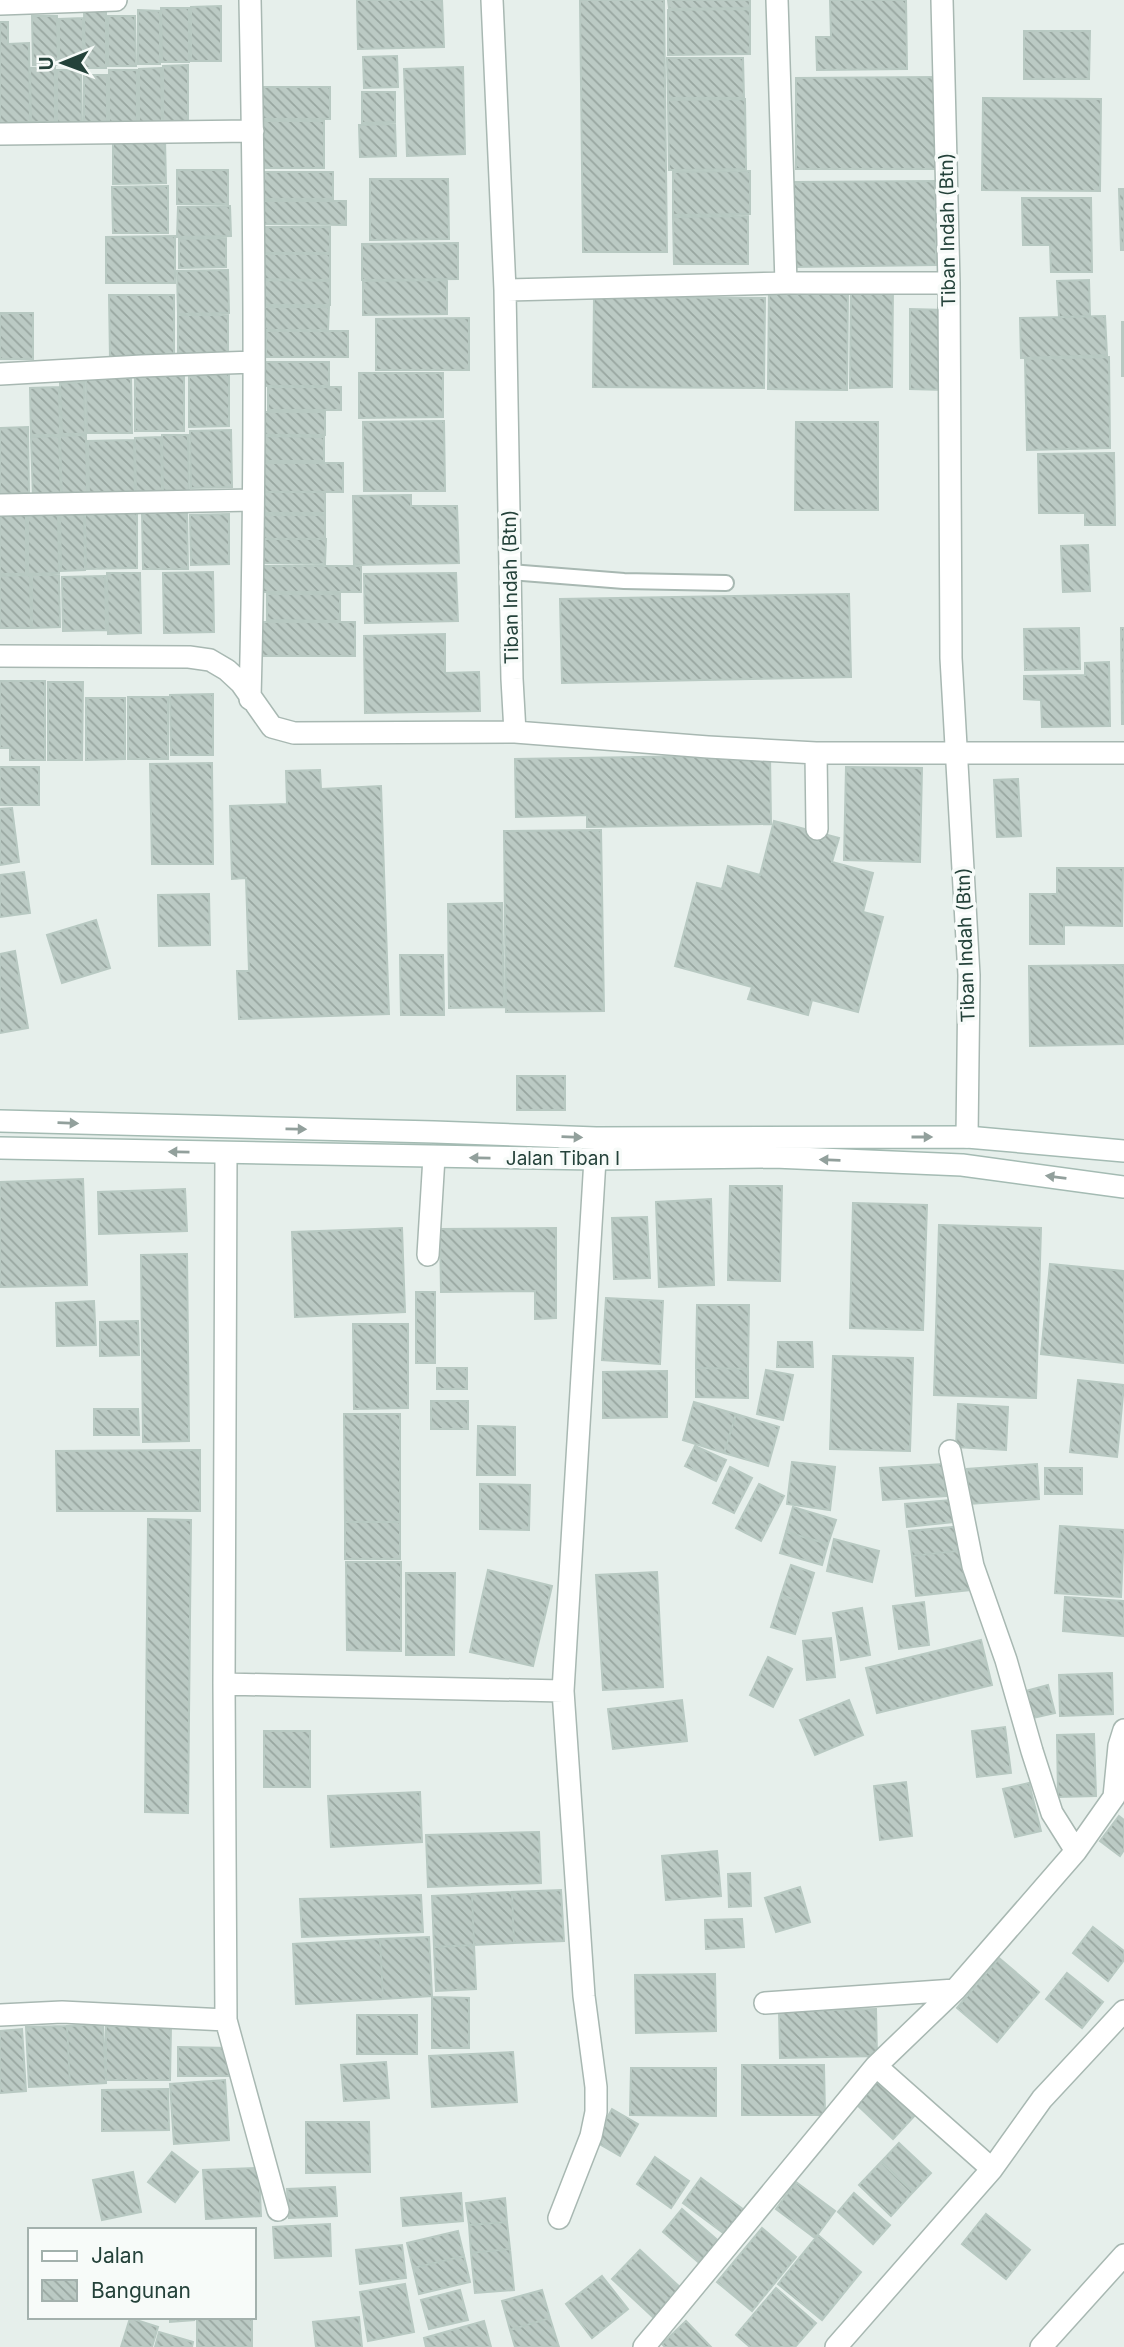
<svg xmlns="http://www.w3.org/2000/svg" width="1124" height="2347" font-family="Inter,sans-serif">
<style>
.building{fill:url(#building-back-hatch);stroke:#b8c9c2;stroke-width:2}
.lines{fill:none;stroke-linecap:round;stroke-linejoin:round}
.lane-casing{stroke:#a8b8b2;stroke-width:18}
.street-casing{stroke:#a8b8b2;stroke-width:24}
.secondary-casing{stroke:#a4bbb3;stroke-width:24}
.lane{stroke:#fff;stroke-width:14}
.street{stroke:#fff;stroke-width:21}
.secondary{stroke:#fff;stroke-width:21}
.oneway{fill:#92a09c}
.labels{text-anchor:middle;stroke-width:7;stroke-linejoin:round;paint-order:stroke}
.street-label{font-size:19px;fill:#24423a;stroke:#f7fbf9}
</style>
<defs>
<pattern id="building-back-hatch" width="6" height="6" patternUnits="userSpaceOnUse" patternTransform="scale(1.75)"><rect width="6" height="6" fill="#bbcac4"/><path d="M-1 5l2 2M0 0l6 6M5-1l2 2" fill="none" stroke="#98a6a0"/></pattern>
</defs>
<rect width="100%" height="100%" fill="#e6efeb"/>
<!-- building -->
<path class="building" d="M357,0H442L444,47L358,49Z
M580,0H664L667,252H583Z
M668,0H750V8L669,9Z
M830,0H906L907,69L817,70L816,37H831Z
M221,6V61H191V7Z
M161,8H189V62H162Z
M750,9V54L668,55V10Z
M84,10H106V68H85Z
M138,10L160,11V64H138Z
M32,16H57L58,65H33Z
M108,16H135L136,66H108Z
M83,18V63L59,64V19Z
M0,22H8V44L29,43L30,122L0,123Z
M1024,31H1090L1089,79H1024Z
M397,56L398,87L364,88L363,57Z
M667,58H743L744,98H668Z
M188,65V125L163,126V66Z
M55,67V122H31L30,68Z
M463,67L465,154L407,156L404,69Z
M161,68L162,126H139V69Z
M57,70H81L82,123H57Z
M109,70H137V126L109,127Z
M84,75H107V126H84Z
M936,77V169H796V78Z
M262,87H330V119H262Z
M362,92H395V122L362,123Z
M983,98L1101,99L1100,191L982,190Z
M745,99L746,169L669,170L668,100Z
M263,121H324V168H262Z
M395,124L396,156L360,157L359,125Z
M113,140H165L166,183L113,184Z
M177,170H228V204H177Z
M750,171V214L673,215V172Z
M264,172H333V199H264Z
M370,179H448L449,239L370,240Z
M935,181L936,265L793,267V182Z
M168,186V233H113L112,187Z
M1119,189H1124V250H1121Z
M1022,198H1091L1092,272H1051L1050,245H1023Z
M264,201H346V225L264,224Z
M230,206L231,236L177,237L178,207Z
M748,216V264H674L673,217Z
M264,227H330V253H264Z
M175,236V283H106V237Z
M226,238V267L179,268V239Z
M458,243V279L362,280V244Z
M262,254H330V280L262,279Z
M228,270L229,313L178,314L177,271Z
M259,280L330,281V305H258Z
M447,280V314L363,315V281Z
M1089,280L1090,316L1059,317L1057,281Z
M769,288L848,289L847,390L768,389Z
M893,288L892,387L850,388L851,289Z
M109,295H174V357L110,358Z
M594,297L765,298L764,388L593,387Z
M265,307H329L328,330H265Z
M910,309L946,310L945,390L910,389Z
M0,313H33V359H0Z
M178,315H228V358H178Z
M1105,316L1107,355L1021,358L1020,318Z
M469,318V370H376V319Z
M1122,322H1124V376H1122Z
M266,331H348V357H266Z
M1109,357L1110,448L1027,450L1025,359Z
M263,362H329V386H263Z
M135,371H184V431H135Z
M229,372V426L189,427V373Z
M359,373H443V417L359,418Z
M86,378H131L132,433H87Z
M84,382L85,434H62L60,383Z
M59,387L60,435H31L30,388Z
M268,387H341V410H268Z
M262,412H325V435H262Z
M444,421L445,491H364L363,422Z
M796,422H878V510H795Z
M28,427L29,493L0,494V428Z
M231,430L232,487L191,488L190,431Z
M86,435L87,497L62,498L60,436Z
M162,435H188L189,495H163Z
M59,436L61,498H33L31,437Z
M261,436L324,437V461H261Z
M161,437L162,495L136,496L135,438Z
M134,440L135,495L89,497L88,441Z
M1114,453L1115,525H1085V513H1039L1038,454Z
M262,463H343V492H262Z
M263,492H325V513H263Z
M411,495V506H457L459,563L354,565L353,496Z
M84,510L85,570L61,571L60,511Z
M28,511H58L59,573L28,574Z
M187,511L188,569H143L142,512Z
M0,512H26V574H0Z
M137,512V568L86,569L85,513Z
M229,514V564L191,565L190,515Z
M264,515H325V539H264Z
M264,539H326L325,564L264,563Z
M1088,545L1090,591L1063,592L1061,546Z
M260,566H361V592H259Z
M213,572L214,632L164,633L163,573Z
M107,573H140L141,633L108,634Z
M456,573L458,621L365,623L364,574Z
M30,575L31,628H0V576Z
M32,575H59L60,627L32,628Z
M105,576L106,630L63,631L62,577Z
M267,594H340V621L267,620Z
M849,594L851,677L562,683L560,599Z
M261,622H355V656H261Z
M1079,628L1080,669L1025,670L1024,629Z
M1121,628H1124V724H1122Z
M445,634V673L479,672L480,711L365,713L364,636Z
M1109,662L1110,726L1042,727L1041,700L1024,699V676L1085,675V663Z
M0,681H45V760H10V748H0Z
M48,682H83L82,760H48Z
M213,694V755H171L170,695Z
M128,697H168V759H128Z
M86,698H125V759L86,760Z
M770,755L771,824L587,827V815L516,817L515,759Z
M212,763L213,864H152L150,764Z
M0,767H39V805H0Z
M846,767L922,768L920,862L844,860Z
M320,770L321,789L381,786L389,1014L239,1019L237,971H249L246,878L232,879L230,806L287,804L286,771Z
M1018,779L1021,836L997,837L994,780Z
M12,808L19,862L0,865V809Z
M774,821L839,838L832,862L873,873L863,912L883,917L858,1012L812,1000L808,1015L748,999L752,987L675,966L697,883L722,889L728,866L760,875Z
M601,830L604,1011L506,1012L504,831Z
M1057,868H1123L1122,926L1064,925V944H1030V894H1057Z
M24,872L30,913L0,917V875Z
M209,894L210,945L159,946L158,895Z
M502,903L504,1007L449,1008L448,904Z
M96,920L110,968L62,983L47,935Z
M15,951L28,1028L0,1033V954Z
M400,955H443L444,1015H401Z
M1124,965V1044L1030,1046L1029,966Z
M517,1076H565V1110H517Z
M83,1179L87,1285L0,1287V1182Z
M730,1186H782L780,1281L728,1280Z
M185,1189L187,1231L99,1234L98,1192Z
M711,1199L714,1285L659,1287L656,1202Z
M853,1203L927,1205L923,1330L850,1328Z
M647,1217L650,1278L614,1279L612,1218Z
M939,1225L1041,1228L1036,1398L934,1395Z
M402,1228L405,1312L295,1317L292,1232Z
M556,1228V1318L535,1319V1291L441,1292L440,1229Z
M187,1254L189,1441L143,1442L141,1255Z
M1050,1264L1124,1271V1363L1041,1354Z
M416,1292H435V1363H416Z
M606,1298L663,1301L660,1364L602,1360Z
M94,1301L96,1345L57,1346L56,1303Z
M697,1305H749L748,1369L696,1368Z
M138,1321L139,1355L100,1356V1322Z
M353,1324H408V1408L354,1409Z
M778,1342H812L813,1367H777Z
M833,1356L913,1358L910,1451L830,1449Z
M437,1368H467V1389H437Z
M696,1368L748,1369V1398L696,1397Z
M766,1370L793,1375L783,1420L757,1414Z
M667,1371V1417L603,1418V1372Z
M1078,1380L1124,1385L1117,1457L1070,1452Z
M431,1401H468V1429H431Z
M694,1402L736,1414L724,1453L683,1440Z
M958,1404L1008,1407L1006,1450L956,1447Z
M94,1409H138L139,1435H94Z
M344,1414H400V1522H345Z
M736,1414L779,1427L768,1466L724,1453Z
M478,1426L515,1427V1475H477Z
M695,1446L726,1460L716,1481L685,1466Z
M200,1450V1511H57L56,1451Z
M792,1462L835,1467L830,1510L787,1504Z
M943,1464L946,1496L883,1500L880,1468Z
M1037,1464L1039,1499L969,1504L967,1469Z
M730,1467L752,1478L734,1513L713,1503Z
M1045,1468H1082V1494H1045Z
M480,1484L530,1485L529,1530L480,1529Z
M759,1484L784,1496L761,1541L736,1528Z
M951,1500L953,1522L907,1527L905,1504Z
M793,1507L836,1520L828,1544L786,1532Z
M148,1519L191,1520L188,1813L145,1812Z
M345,1522H400V1559H345Z
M963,1526L966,1550L912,1556L909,1531Z
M1060,1526L1124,1530L1121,1597L1055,1593Z
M786,1532L828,1544L822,1565L780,1553Z
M834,1539L879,1551L872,1582L827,1571Z
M966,1550L970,1590L916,1596L912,1556Z
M346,1562H401V1651L347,1650Z
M791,1565L814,1573L805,1603L781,1595Z
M488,1570L552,1586L533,1666L470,1652Z
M657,1572L663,1687L603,1690L596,1575Z
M406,1573H455L454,1655H406Z
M781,1595L805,1603L795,1634L771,1627Z
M1065,1597L1124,1601V1636L1063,1631Z
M924,1602L929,1645L899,1649L893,1606Z
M862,1608L870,1655L841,1660L833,1613Z
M831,1638L835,1677L807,1680L803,1641Z
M981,1640L992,1685L877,1713L866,1668Z
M768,1657L792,1669L773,1707L750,1695Z
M1112,1673L1113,1714L1060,1716L1059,1675Z
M1048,1685L1055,1713L1028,1719L1022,1692Z
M682,1700L687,1741L613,1749L608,1709Z
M849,1700L863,1735L815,1755L800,1720Z
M1005,1727L1011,1773L977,1777L972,1731Z
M264,1731H310V1787H264Z
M1094,1734L1096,1796L1058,1797L1057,1735Z
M906,1782L912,1836L880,1840L874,1786Z
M1029,1783L1041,1831L1015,1837L1003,1789Z
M420,1792L422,1842L331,1847L328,1796Z
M1119,1816L1124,1820V1850L1120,1856L1100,1841Z
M539,1832L541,1883L428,1887L426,1835Z
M717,1851L721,1896L666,1900L662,1856Z
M750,1873L751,1906L729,1907L728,1874Z
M800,1887L810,1922L776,1932L765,1898Z
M561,1890L564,1941L514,1943L512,1892Z
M512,1892L514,1943L474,1945L472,1894Z
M472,1894L474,1945L434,1947L432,1896Z
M421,1895L423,1932L302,1937L300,1899Z
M742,1919L744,1947L706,1949L705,1920Z
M1093,1927L1124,1951V1960L1108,1981L1073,1953Z
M429,1937L432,1996L383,1999L380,1939Z
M380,1939L383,1999L296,2004L293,1944Z
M474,1945L476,1989L436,1991L434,1947Z
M999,1958L1039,1992L997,2042L957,2008Z
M1067,1973L1103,2002L1082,2028L1046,1999Z
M715,1974L716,2031L636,2033L635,1975Z
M432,1997L469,1998V2048H432Z
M876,2009L877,2056L780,2058L779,2011Z
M357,2015H417V2054H357Z
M103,2024L106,2083L70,2085L67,2026Z
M67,2026L70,2085L29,2087L26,2027Z
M106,2026H171L170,2080H106Z
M22,2029L26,2091L0,2093V2031Z
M178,2047L230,2048L229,2076H178Z
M513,2052L517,2102L432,2107L429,2056Z
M386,2062L389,2098L344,2101L341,2065Z
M742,2065H824L825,2115H742Z
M631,2068H716V2116L630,2115Z
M881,2076L918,2112L893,2139L855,2103Z
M225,2080L229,2140L174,2144L170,2084Z
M168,2089L169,2130L102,2131V2090Z
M612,2109L638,2124L620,2156L594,2141Z
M306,2122H369L370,2172L306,2173Z
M899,2143L931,2173L913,2192L881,2162Z
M172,2152L198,2172L175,2202L148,2182Z
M655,2157L689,2181L671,2208L637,2184Z
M881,2162L913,2192L891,2216L859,2185Z
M259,2168L261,2216L206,2219L203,2170Z
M133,2172L141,2212L102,2220L93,2180Z
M701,2178L744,2210L726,2235L683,2203Z
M796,2182L835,2211L815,2238L776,2209Z
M335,2187L337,2216L289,2218L287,2189Z
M461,2193L463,2221L403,2226L401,2198Z
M854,2193L890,2225L873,2244L838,2212Z
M505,2198L507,2222L469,2225L466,2203Z
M682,2209L722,2244L703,2266L663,2232Z
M986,2214L1030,2250L1006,2279L962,2244Z
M507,2222L510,2249L471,2253L469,2225Z
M330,2224L331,2256L275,2258L273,2227Z
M762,2228L796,2257L752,2311L717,2282Z
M458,2231L464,2256L413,2268L407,2243Z
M818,2235L861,2272L822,2320L778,2284Z
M402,2245L406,2278L360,2284L356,2250Z
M510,2249L514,2290L475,2293L471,2253Z
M640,2250L683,2290L655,2319L612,2279Z
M464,2256L470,2282L419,2294L413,2268Z
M602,2276L628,2309L592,2338L566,2304Z
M405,2284L414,2332L368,2341L360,2292Z
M776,2288L816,2323L795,2347H750L736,2335Z
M460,2290L468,2320L429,2329L421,2300Z
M542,2290L550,2318L510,2330L502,2301Z
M170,2317H193L194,2320L170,2322Z
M197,2317H252V2347H197Z
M359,2317L362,2347H316L313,2322Z
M130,2318L158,2327L152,2347H121Z
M550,2318L559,2347H515L510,2330Z
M484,2321L491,2347H426L424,2338Z
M686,2321L711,2347H665L662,2344Z
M159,2332L193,2342L192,2347H155Z"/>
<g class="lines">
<!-- lane casing -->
<g class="lane-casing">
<path id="lane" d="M510,572L624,581L726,583"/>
</g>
<!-- street casing -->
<g class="street-casing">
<path id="street" d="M250,0C255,233 256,466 250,699
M492,0L505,290L512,679L515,732
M777,0L786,283
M942,0L949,283L951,658L969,975L967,1137
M0,4L116,0
M0,134L253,131
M505,290L786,283H949
M0,374L142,366L254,362
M0,505L253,500
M0,656L189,657L210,660L227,670L241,683L272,727L294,733L515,732L708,747L816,753H1124
M816,753L817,829
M226,1153L224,1684L226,2020L278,2210
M428,1255L434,1157
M950,1451L973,1566L1006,1660L1032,1751L1052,1813L1076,1851
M224,1684L563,1691
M765,2003L955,1990
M0,2015L62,2012L226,2020
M992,2169L876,2066L955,1990L1076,1851L1114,1797L1119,1746L1124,1730
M559,2218L591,2136L596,2112V2087L584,1996L563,1691L595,1159
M644,2347L876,2066
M836,2347L992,2169L1042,2099L1124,2011
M1041,2347L1124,2255"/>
</g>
<!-- secondary casing -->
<g class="secondary-casing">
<path id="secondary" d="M0,1121L434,1132L596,1138L967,1137L1124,1151
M0,1148L595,1159L774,1157L962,1165L1124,1187"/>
</g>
<!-- lane -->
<use href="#lane" class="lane"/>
<!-- street -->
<use href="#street" class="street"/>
<!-- secondary -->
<use href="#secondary" class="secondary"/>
</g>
<!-- one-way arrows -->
<defs><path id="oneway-solid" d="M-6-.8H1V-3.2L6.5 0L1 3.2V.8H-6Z" transform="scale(1.75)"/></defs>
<g class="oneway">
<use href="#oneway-solid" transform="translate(68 1123) rotate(2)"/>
<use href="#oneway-solid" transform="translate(296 1129) rotate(1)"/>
<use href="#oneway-solid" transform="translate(572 1137) rotate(2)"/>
<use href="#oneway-solid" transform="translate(922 1137)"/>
<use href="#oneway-solid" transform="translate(179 1152) rotate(-179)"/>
<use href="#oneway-solid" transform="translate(480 1158) rotate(-179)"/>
<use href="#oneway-solid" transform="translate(830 1160) rotate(-178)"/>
<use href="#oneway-solid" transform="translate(1056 1177) rotate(-173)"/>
</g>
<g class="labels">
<!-- street labels -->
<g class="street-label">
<text transform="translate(947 230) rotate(-91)" y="7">Tiban Indah (Btn)</text>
<text transform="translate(510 587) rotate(-91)" y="7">Tiban Indah (Btn)</text>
<text transform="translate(965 945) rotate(-92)" y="7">Tiban Indah (Btn)</text>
<text x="563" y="1165">Jalan Tiban I</text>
</g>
</g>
<!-- legend -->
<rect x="28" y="2228" width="228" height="91" fill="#f7fbf9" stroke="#a3b1ad" stroke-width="2"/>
<rect x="42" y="2251" width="35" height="10" fill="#ffffff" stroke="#a3b1ad" stroke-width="2"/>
<text x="91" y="2263" font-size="21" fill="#24423a">Jalan</text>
<rect x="42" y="2280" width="35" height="21" fill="url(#building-back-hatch)" stroke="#a3b1ad" stroke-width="2"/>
<text x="91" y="2298" font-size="21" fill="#24423a">Bangunan</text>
<!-- north arrow -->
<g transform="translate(63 63) rotate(269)" stroke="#f7fbf9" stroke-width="5" paint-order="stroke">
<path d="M0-5L12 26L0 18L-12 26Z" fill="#24423a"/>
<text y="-10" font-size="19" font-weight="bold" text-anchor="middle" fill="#24423a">U</text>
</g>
</svg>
